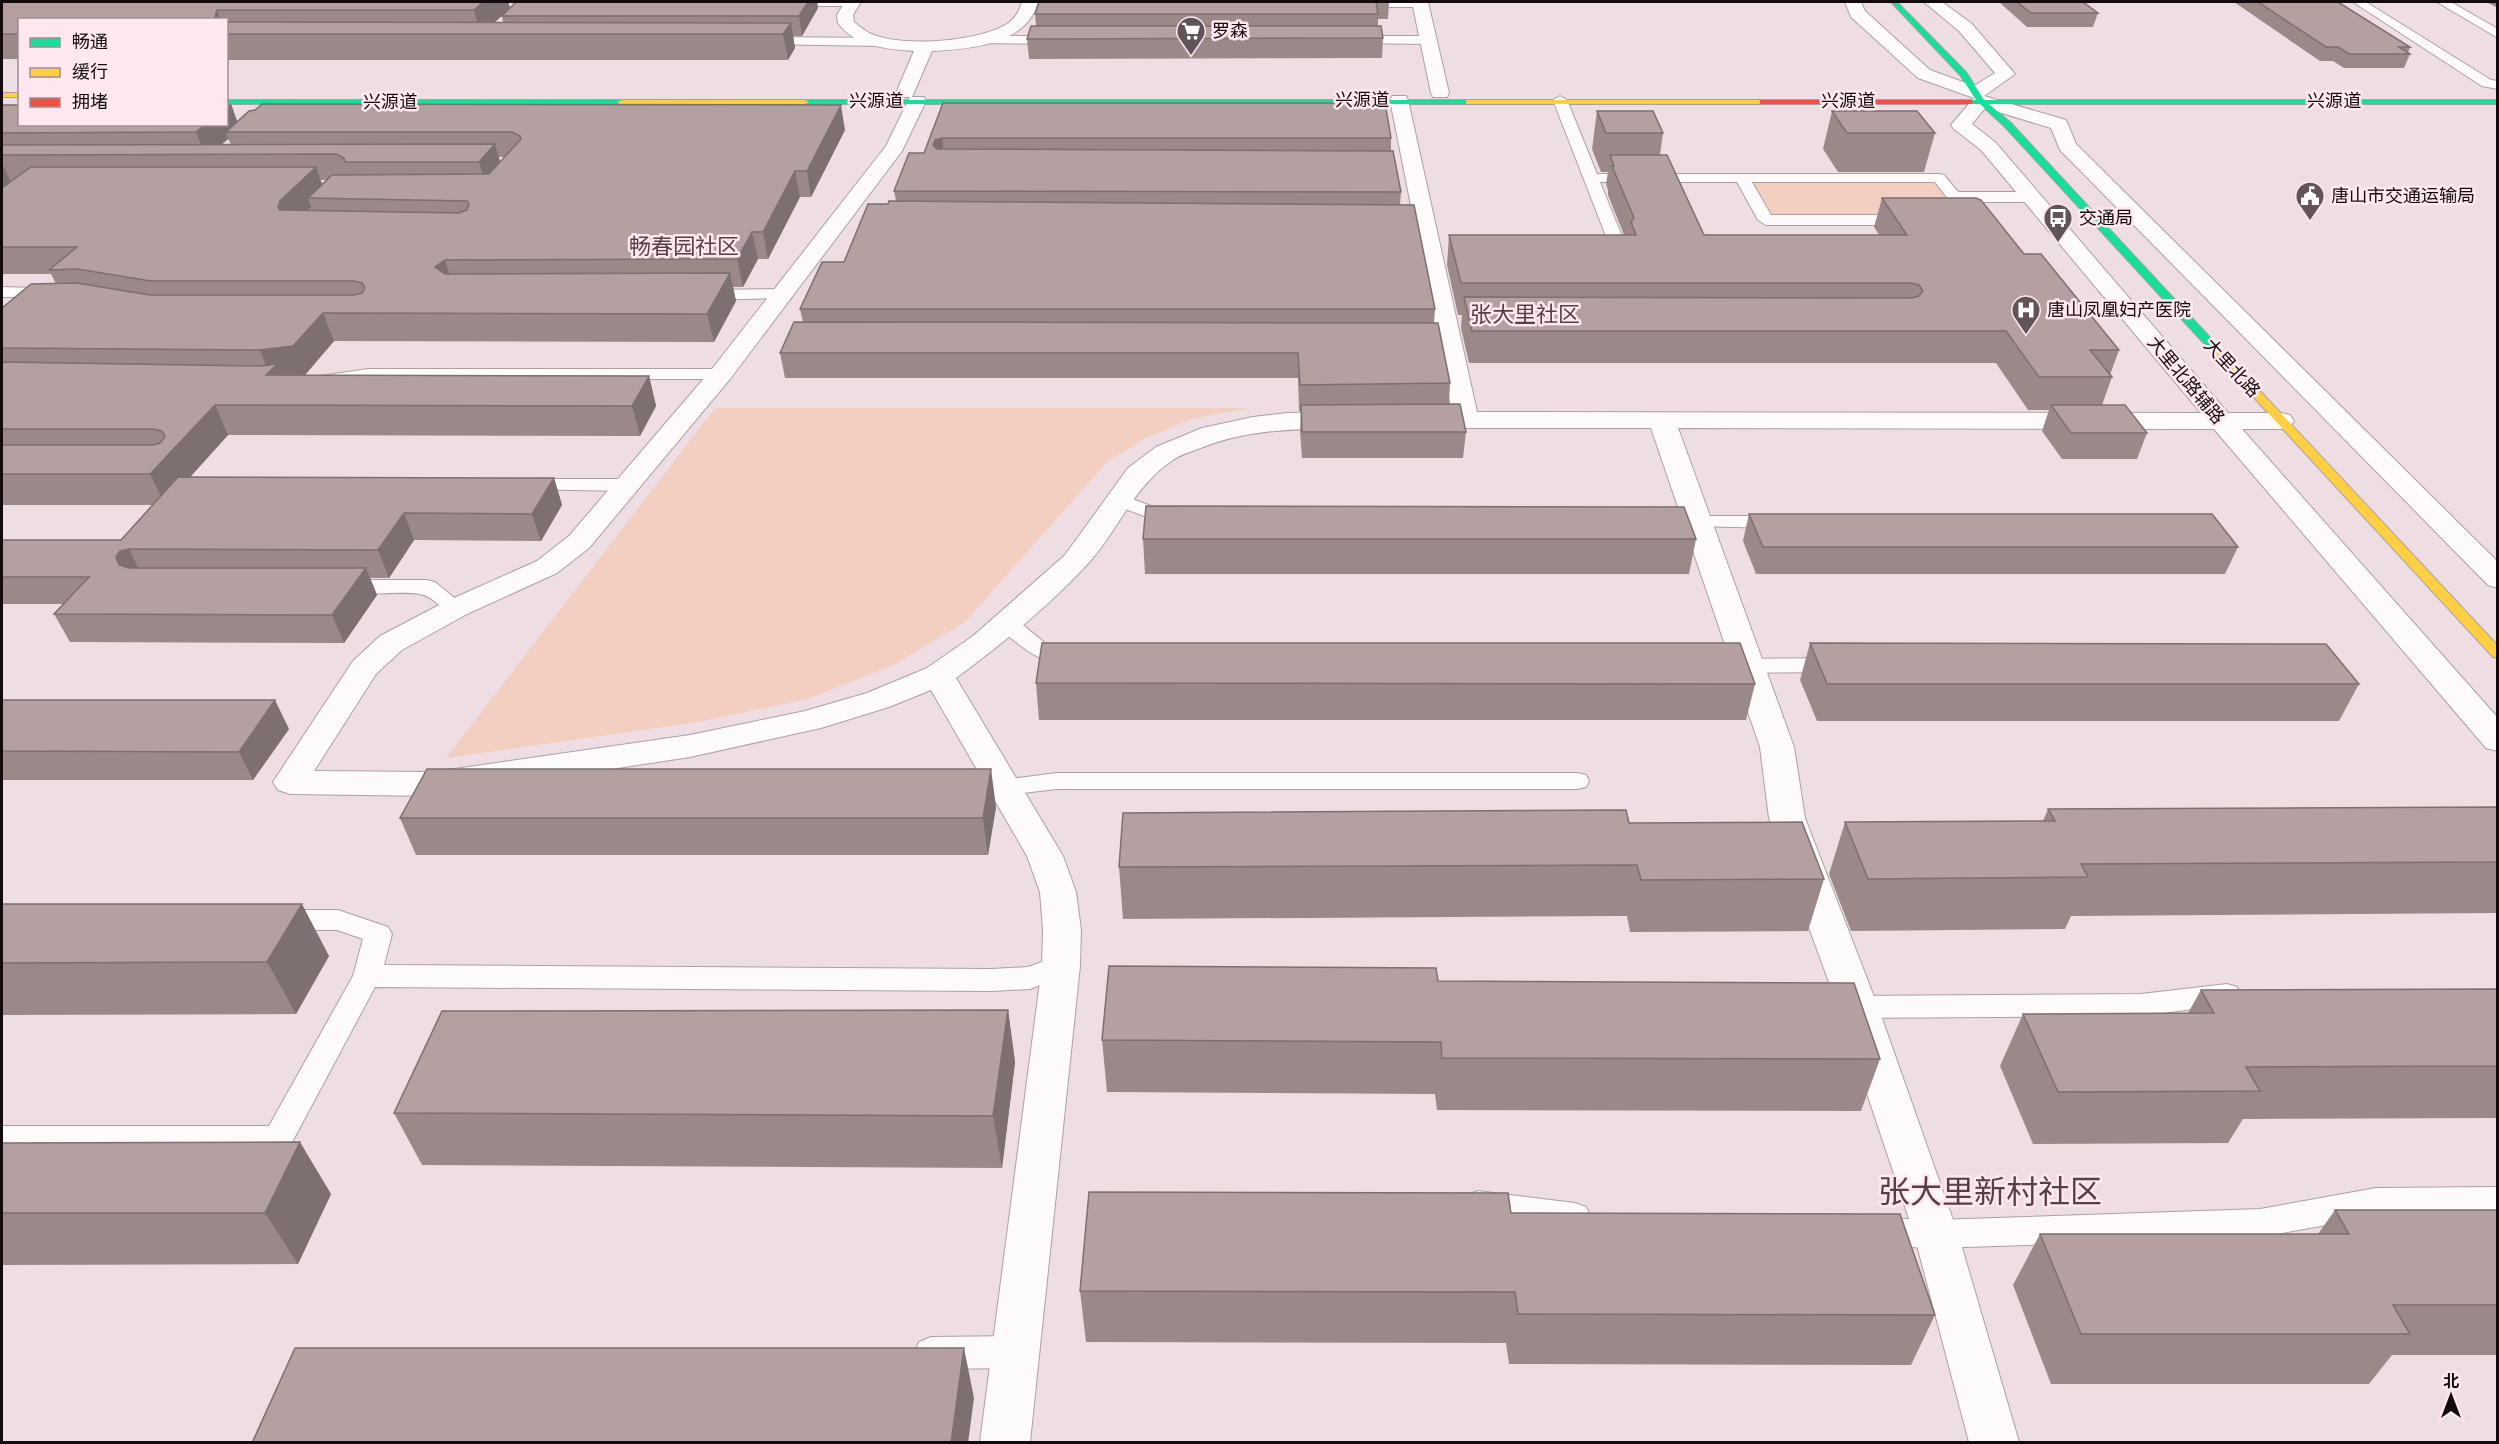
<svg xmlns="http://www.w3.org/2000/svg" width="2499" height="1444" font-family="Figtree,'Noto Sans SC',sans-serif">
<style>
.green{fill:#f2cfc1}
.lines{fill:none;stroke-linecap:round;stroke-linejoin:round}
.lane-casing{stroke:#aca0a4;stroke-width:2}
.street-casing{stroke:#aca0a4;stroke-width:2}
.fast-casing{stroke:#aca0a4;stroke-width:2}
.slow-casing{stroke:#aca0a4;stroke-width:2}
.jam-casing{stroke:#aca0a4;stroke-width:2}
.lane{fill:#fcfafb;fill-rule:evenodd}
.street{fill:#fcfafb;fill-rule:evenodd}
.fast{fill:#16e098;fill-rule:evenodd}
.slow{fill:#ffcf43;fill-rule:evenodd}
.jam{fill:#f24e42;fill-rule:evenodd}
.wall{fill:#9b898a;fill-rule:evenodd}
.shaded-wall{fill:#7e6f71}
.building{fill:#b49fa1;stroke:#7e6f71;stroke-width:1.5}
.labels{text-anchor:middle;stroke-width:5;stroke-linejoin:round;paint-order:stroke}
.far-poi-label{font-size:18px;fill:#130a0e;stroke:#fee7ef;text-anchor:start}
.far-street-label{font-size:18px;fill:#130a0e;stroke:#fee7ef}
.far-quarter-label{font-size:22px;fill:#563f47;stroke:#fee7ef}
.near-quarter-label{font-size:32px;fill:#563f47;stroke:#fee7ef}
</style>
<rect width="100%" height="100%" fill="#eedee4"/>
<!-- green -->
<path class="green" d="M1748,180H1936L1965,218H1770Z
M715,408H1250L1192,419L1146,438L1108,461L965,622L894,665L808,699L699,722L446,758Z"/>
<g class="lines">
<!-- lane casing -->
<g class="lane-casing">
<path id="lane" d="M780,2H858L852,6H786Z
M1351,2H1425L1426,3L1420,7H1356L1352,6Z
M2353,2H2366L2491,80L2498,81V89L2482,86Z
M2437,2H2451L2498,29V38Z
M981,36H1060L1066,40L1060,44L977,43L975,40L977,37Z
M1352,36H1429L1435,40L1429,44L1348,43L1346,40L1348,37Z
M763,37L880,38L886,42L880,46L759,44L757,41L759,38Z
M1560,96L1567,100L1597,174H1939L1944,175L1958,192H2031L2039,197L2031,202H1954L1949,200L1935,182H1752L1771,215H1909L1917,220L1909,225H1766L1758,220L1737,182H1600L1627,249L1619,254L1611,249L1553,100Z
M2,287L36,288C40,294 40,303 36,309H24L22,297H2Z
M782,289L788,290L790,294L788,298L703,300L695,295L703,290Z
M368,369H721L727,370L730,374L727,378L721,379H368L327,385L321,384L318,380L321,376L327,375Z
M524,479H626L633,481L636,485L633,489L626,491L517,489L514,485L517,481Z
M1119,494L1183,518L1186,522L1183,526L1176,528L1112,504L1109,500L1112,496Z
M1697,516H1778L1785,518L1788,522L1785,526L1778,528L1690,526L1687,522L1690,518Z
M343,580H427L435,582L467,608L464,613C443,618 437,596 419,594C392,590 362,598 335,592L332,587L335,582Z
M1006,616L1014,618L1050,647L1079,653L1082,658L1079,663C1047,671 1021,646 998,628L995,623L998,618Z
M1835,658L1843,660L1847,665L1843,670L1835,672L1732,673L1724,671L1720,666L1724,661L1732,659Z
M1057,773H1577L1586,775L1589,781L1586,787L1577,789H1057L1004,795L995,793L991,787L995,781Z
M277,910H338L388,927L392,934L384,965L991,969L1028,967L1061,955L1071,959L1075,966L1071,973L1030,989L991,991L375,987L289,1148L278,1152H2V1126H269L353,976L363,939L337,930H277L267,927L263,920L267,913Z
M2227,984L2237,987L2241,995L2237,1003L2141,1016L1845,1018L1835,1015L1831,1007L1835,999L1845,996L2141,994Z
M2498,1187V1215L2376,1216L2260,1237L1936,1248L1876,1246L1864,1242L1860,1232L1864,1222L1876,1218L1936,1220L2260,1209L2376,1188Z
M1478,1191L1575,1203L1586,1207L1591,1217L1586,1227L1575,1231L1478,1219L1467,1215L1462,1205L1467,1195Z
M1016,1336L1028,1341L1033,1352L1028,1363L1016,1368L931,1369L919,1364L914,1353L919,1342L931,1337Z"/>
</g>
<!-- street casing -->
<g class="street-casing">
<path id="street" d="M845,2H861L853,15L854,22C859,26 864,30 869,33C901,48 977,42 1007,24C1016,18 1019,11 1022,2H1038C1027,45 969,49 932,51L912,97H924L926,101L902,151L730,379L589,548L557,573L467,614L402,650L376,674L314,771L434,772L690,735L805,711L867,693L927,668L973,636L1065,555L1128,468L1156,447L1202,428L1253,417L1287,413L1346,412L1355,414L1359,420L1355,426L1346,428C1295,429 1246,429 1198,449C1190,452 1180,455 1173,460C1132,487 1117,534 1084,568C1045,609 1001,645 956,678L1063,856L1076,892L1081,930L1080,966L1030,1442H980L1042,966L1043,930L1040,892L1027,856L931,690L889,707L821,728L690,757L434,796L290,794L278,790L273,782L353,661L380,636L445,602L537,561L569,536L712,369L886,146L910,97H898L896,93L914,51C887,49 855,47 838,23L837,15Z
M1412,2H1428L1449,93L1447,97H1433L1431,93Z
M1845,2H1861L1865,11L1930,70L1974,86L1995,73L1959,31L1924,2H1942L1971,23L2015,74L1984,96L2066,120L2076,144L2498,562V588L2488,585L2060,150L2051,128L1985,108L1972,124L1995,142L2228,413H2281L2290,415L2294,421L2290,427L2281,429H2242L2498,718V751L2486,748L2214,429L1678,428L1794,747L1805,818L1878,1007L1958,1234L2019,1442H1969L1914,1234L1838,1007L1769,818L1760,747L1651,428H1419L1410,426L1406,420L1410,414L1452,412L1390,100L1392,96H1406L1408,100L1477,412L2201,413L1981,150L1954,129L1951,125L1974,98L1918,78L1851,17Z"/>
</g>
<!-- fast casing -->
<g class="fast-casing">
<path id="fast" d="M1891,2H1897L1966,72L1984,100H2498V104H1989L2011,123L2218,346V350H2210L2005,127L1980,104H1967V100H1976L1960,75Z
M226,100H622L626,102L622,104H226Z
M802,100H1469L1473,102L1469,104H802Z"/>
</g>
<!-- slow casing -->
<g class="slow-casing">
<path id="slow" d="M2,93H20V97H2Z
M622,100H805L809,102L805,104H619L618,102Z
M1466,100H1763L1767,102L1763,104H1466Z
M2214,345L2218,346L2498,646V658L2493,657L2210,350V346Z"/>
</g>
<!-- jam casing -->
<g class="jam-casing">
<path id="jam" d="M1760,100H1970L1974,102L1970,104H1760Z"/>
</g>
<!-- lane -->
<use href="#lane" class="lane"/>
<!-- street -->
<use href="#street" class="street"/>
<!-- fast -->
<use href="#fast" class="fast"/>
<!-- slow -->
<use href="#slow" class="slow"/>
<!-- jam -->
<use href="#jam" class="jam"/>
</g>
<!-- wall -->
<path class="wall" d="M2,2H508L510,8L516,2H817L818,8L802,36H793L795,48L788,60H226V20H20V59H2ZM502,16L503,22H495Z
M1039,2H1389L1388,19H1378V26L1383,38L1382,58L1029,59L1027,39L1036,26L1035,14Z
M1999,2H2083L2098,13L2093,27H2027Z
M2234,2H2338L2410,47L2408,53L2410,54L2404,68H2344L2333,61H2320Z
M2486,2H2498V8Z
M943,103L1391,138V151L1401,192L1400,205L1435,309L1434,323L1450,383L1449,405L1466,432L1463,458H1302L1300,431L1301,411H1299L1298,378H785L780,353L803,322L800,309L844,262L888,204L896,201L894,191L924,153Z
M231,104L237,122L845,130L811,197H800L768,259H758L743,287H733L736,301L714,342L334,341L305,375H299L649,376L656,406L640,436L228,435L190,477L554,478L562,505L541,541L414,540L389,578H370L377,595L344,643L70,642L54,614L63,604H2V540H121L153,505H2V308L56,284L51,274H2V105ZM228,139L231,144H222ZM499,157H505L500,162ZM321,180H327L322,184Z
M1597,111L1663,133L1660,155L1704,235H1879L1874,227L1882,198L2024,254L2119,350L2110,375L2112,377L2102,405L2147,433L2137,459H2062L2042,431L2049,410H2028L1996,363H1469L1461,328L1462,315H1458L1447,265L1449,235H1624L1608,195V190L1606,184L1608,172H1601L1592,149Z
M1832,111L1935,133L1924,172H1838L1823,149Z
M1749,514L2238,547L2225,574H1756L1743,541Z
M1143,539H1696L1689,574H1145Z
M1810,643L2359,684L2339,721H1817L1800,680Z
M1036,683L1755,684L1746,720H1039Z
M2,700L289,729L253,780H2Z
M996,807L988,855H416L400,818Z
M2498,807V913L2071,916L2065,929L1851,931L1829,874L1845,822L2043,821L2048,809Z
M1629,823L1824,879L1808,931L1630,932L1627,916L1123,919L1119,867Z
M2,904L329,956L296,1014L2,1015Z
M1438,981L1880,1059L1861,1111L1437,1110L1435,1094L1107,1092L1102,1040Z
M2498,989V1118L2243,1119L2228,1143L2033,1144L2000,1066L2023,1014L2188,1013L2201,990Z
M1008,1010L1015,1062L1002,1168L422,1165L394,1113Z
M2,1143L331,1194L298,1264L2,1265Z
M2335,1210H2498V1355H2392L2369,1384H2051L2013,1285L2040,1234H2318Z
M1511,1213L1935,1315L1911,1365L1509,1364L1506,1343L1086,1342L1080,1291Z"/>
<!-- shaded-wall -->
<path class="shaded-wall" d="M483,2H508L510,8L481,35L474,10Z
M808,2H817L818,8L802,36L799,16Z
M217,10L220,20H214Z
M791,23L795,48L788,60L783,34Z
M231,104L240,129L226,132L228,139L210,155H205L196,132L206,124H226V108Z
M841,105L845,130L811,197L807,171Z
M942,138L944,158L933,145L935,140Z
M495,144L502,169L487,188L479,162Z
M4,167L16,193L2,205V169Z
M316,167L325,193L308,198L311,207L290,228L278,207L280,201Z
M795,171L800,197L768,259L763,232Z
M752,232L758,259L743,287L737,259Z
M445,260L454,288L435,267Z
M730,273L736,301L714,342L707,314Z
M323,313L334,341L305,375L282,377L266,375L269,372L260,350Z
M649,376L656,406L640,436L632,406Z
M215,405L228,435L165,505L150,474Z
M554,478L562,505L541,541L532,514Z
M404,513L414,540L389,578L378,550Z
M129,549L143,577L119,565L116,557L120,551Z
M366,568L377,595L344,643L332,615Z
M275,700L289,729L253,780L239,752Z
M991,769L996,807L988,855L983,818Z
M302,904L329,956L296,1014L267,962Z
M1008,1010L1015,1062L1002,1168L993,1116Z
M300,1142L331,1194L298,1264L265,1213Z
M964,1348L974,1398L968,1443H951Z"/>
<!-- building -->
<path class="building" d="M2,2H483L474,10H217L214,20H20V34H2Z
M516,2H808L799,16H502Z
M1039,2H1376L1378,14H1035Z
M2017,2H2083L2098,13H2031Z
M2258,2H2338L2410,47H2399L2410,54H2349L2338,47H2326Z
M226,22L791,23L783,34H226Z
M1031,26H1381L1383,38L1027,39Z
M943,103H1385L1391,138H942L935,140L933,145L937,149L1393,151L1401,192L894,191L909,153H924Z
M262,104L841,105L807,171H795L763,232H752L737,259L445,260L435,267L445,274L730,273L707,314L323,313L293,346L260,350L2,348V308L31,284L77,283L150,295H354L362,293L365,288L362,283L354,281H151L77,269L49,270L77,247H2V188L31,167H316L280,201L278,207L280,210L459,213L467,210L469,204L467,201L308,198L332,175L489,174L521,139L520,136L512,132H226L249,111L255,110Z
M2,105H20V124H206L196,132L2,133Z
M1597,111H1653L1663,133H1606Z
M1832,111H1917L1935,133H1847Z
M495,144L479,162H345L344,158L336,154L2,155V145Z
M1610,155H1667L1704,235H1907L1882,198H1976L1981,200L2024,254H2041L2119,350H2090L2112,377H2039L2006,331H1472L1464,297L1912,298L1919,296L1923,291L1919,285L1911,283H1461L1449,235H1636L1631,222L1634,218L1612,166H1614Z
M889,201L1414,205L1435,309H800L822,262H844L868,204H888Z
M794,322L1438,323L1450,383L1300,385L1298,353H780Z
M2,362L260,366L277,364L266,375L649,376L632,406L215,405L150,474H2V445H153L160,443L165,437L162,431L153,429H2Z
M1460,404L1466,432H1302L1301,405Z
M2051,405H2125L2147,433H2071Z
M178,477L554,478L532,514L404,513L378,550L129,549L120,551L116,557L119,565L129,568H366L332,615L54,614L89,577H2V540H121Z
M1146,506L1684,507L1696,539H1143Z
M1749,514H2212L2238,547H1763Z
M1042,643H1740L1755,684L1036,683Z
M1810,643L2326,644L2359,684H1827Z
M2,700H275L239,752L2,751Z
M427,769H991L983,818H400Z
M2498,807V862L2081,864L2088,877L1868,879L1845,822L2055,821L2048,809Z
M1626,810L1629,823L1802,822L1824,879L1641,880L1637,865L1119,867L1123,813Z
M2,904H302L267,962L2,963Z
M1109,966L1436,968L1438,981L1854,983L1880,1059L1442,1058L1441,1042L1102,1040Z
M2498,989V1066L2246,1067L2260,1091L2058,1092L2023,1014L2214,1013L2201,990Z
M1008,1010L993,1116L394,1113L442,1011Z
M300,1142L265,1213H2V1143Z
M1089,1192L1508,1193L1511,1213L1900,1214L1935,1315L1518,1314L1515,1292L1080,1291Z
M2335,1210H2498V1305H2393L2410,1334H2081L2040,1234H2349Z
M295,1348H964L951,1443H252Z"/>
<!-- icons -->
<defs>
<g id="supermarket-pin" transform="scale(1.5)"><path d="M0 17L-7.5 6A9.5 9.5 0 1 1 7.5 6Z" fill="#605459" stroke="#fee7ef"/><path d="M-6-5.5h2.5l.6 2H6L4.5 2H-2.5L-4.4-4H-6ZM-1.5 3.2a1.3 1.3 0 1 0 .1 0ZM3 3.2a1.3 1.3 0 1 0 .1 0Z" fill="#fff"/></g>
<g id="civic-pin" transform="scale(1.5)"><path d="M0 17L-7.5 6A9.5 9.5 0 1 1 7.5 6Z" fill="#605459" stroke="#fee7ef"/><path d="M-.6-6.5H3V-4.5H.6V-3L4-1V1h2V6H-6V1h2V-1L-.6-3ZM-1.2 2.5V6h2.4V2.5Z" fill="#fff"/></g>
<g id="bus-pin" transform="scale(1.5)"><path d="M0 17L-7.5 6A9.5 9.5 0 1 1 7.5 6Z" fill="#605459" stroke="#fee7ef"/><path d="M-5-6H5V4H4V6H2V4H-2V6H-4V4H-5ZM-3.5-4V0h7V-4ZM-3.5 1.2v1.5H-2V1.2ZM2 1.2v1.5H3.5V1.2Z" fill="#fff"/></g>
<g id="hospital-pin" transform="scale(1.5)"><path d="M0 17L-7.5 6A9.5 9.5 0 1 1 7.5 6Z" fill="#605459" stroke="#fee7ef"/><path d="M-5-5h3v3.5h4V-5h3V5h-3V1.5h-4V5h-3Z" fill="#fff"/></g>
</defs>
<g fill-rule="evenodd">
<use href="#supermarket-pin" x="1191" y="31"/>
<use href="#civic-pin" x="2310" y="196"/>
<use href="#bus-pin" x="2058" y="218"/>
<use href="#hospital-pin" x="2026" y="310"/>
</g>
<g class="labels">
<!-- far-poi labels -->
<g class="far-poi-label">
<text x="1212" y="37">罗森</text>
<text x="2331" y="202">唐山市交通运输局</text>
<text x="2079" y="224">交通局</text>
<text x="2047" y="316">唐山凤凰妇产医院</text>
</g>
<!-- far-street labels -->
<g class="far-street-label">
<text x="1362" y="106">兴源道</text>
<text x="876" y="107">兴源道</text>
<text x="1848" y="107">兴源道</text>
<text x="2334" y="107">兴源道</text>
<text x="390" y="108">兴源道</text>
<text transform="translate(2232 368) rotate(47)" y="6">大里北路</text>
<text transform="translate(2186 380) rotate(50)" y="6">大里北路辅路</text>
</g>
<!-- far-quarter labels -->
<g class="far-quarter-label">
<text x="684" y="254">畅春园社区</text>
<text x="1525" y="322">张大里社区</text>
</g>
<!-- near-quarter labels -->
<g class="near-quarter-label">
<text x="1990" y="1203">张大里新村社区</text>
</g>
</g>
<!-- border -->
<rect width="2499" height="1444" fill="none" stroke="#130a0e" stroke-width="6"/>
<!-- legend -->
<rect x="18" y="18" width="210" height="108" fill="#fee7ef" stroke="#a08f95" stroke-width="1.5"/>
<rect x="30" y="38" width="30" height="9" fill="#16e098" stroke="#a08f95" stroke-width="1.5"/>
<text x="72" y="48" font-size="18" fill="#130a0e">畅通</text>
<rect x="30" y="68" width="30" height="9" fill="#ffcf43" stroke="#a08f95" stroke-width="1.5"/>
<text x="72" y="78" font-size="18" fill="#130a0e">缓行</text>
<rect x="30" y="98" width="30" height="9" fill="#f24e42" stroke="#a08f95" stroke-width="1.5"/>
<text x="72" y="108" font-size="18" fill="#130a0e">拥堵</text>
<!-- north arrow -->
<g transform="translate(2451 1396)" stroke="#fee7ef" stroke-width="4.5" paint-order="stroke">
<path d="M0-4.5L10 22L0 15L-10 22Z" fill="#130a0e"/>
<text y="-9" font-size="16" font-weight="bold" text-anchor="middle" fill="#130a0e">北</text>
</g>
</svg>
